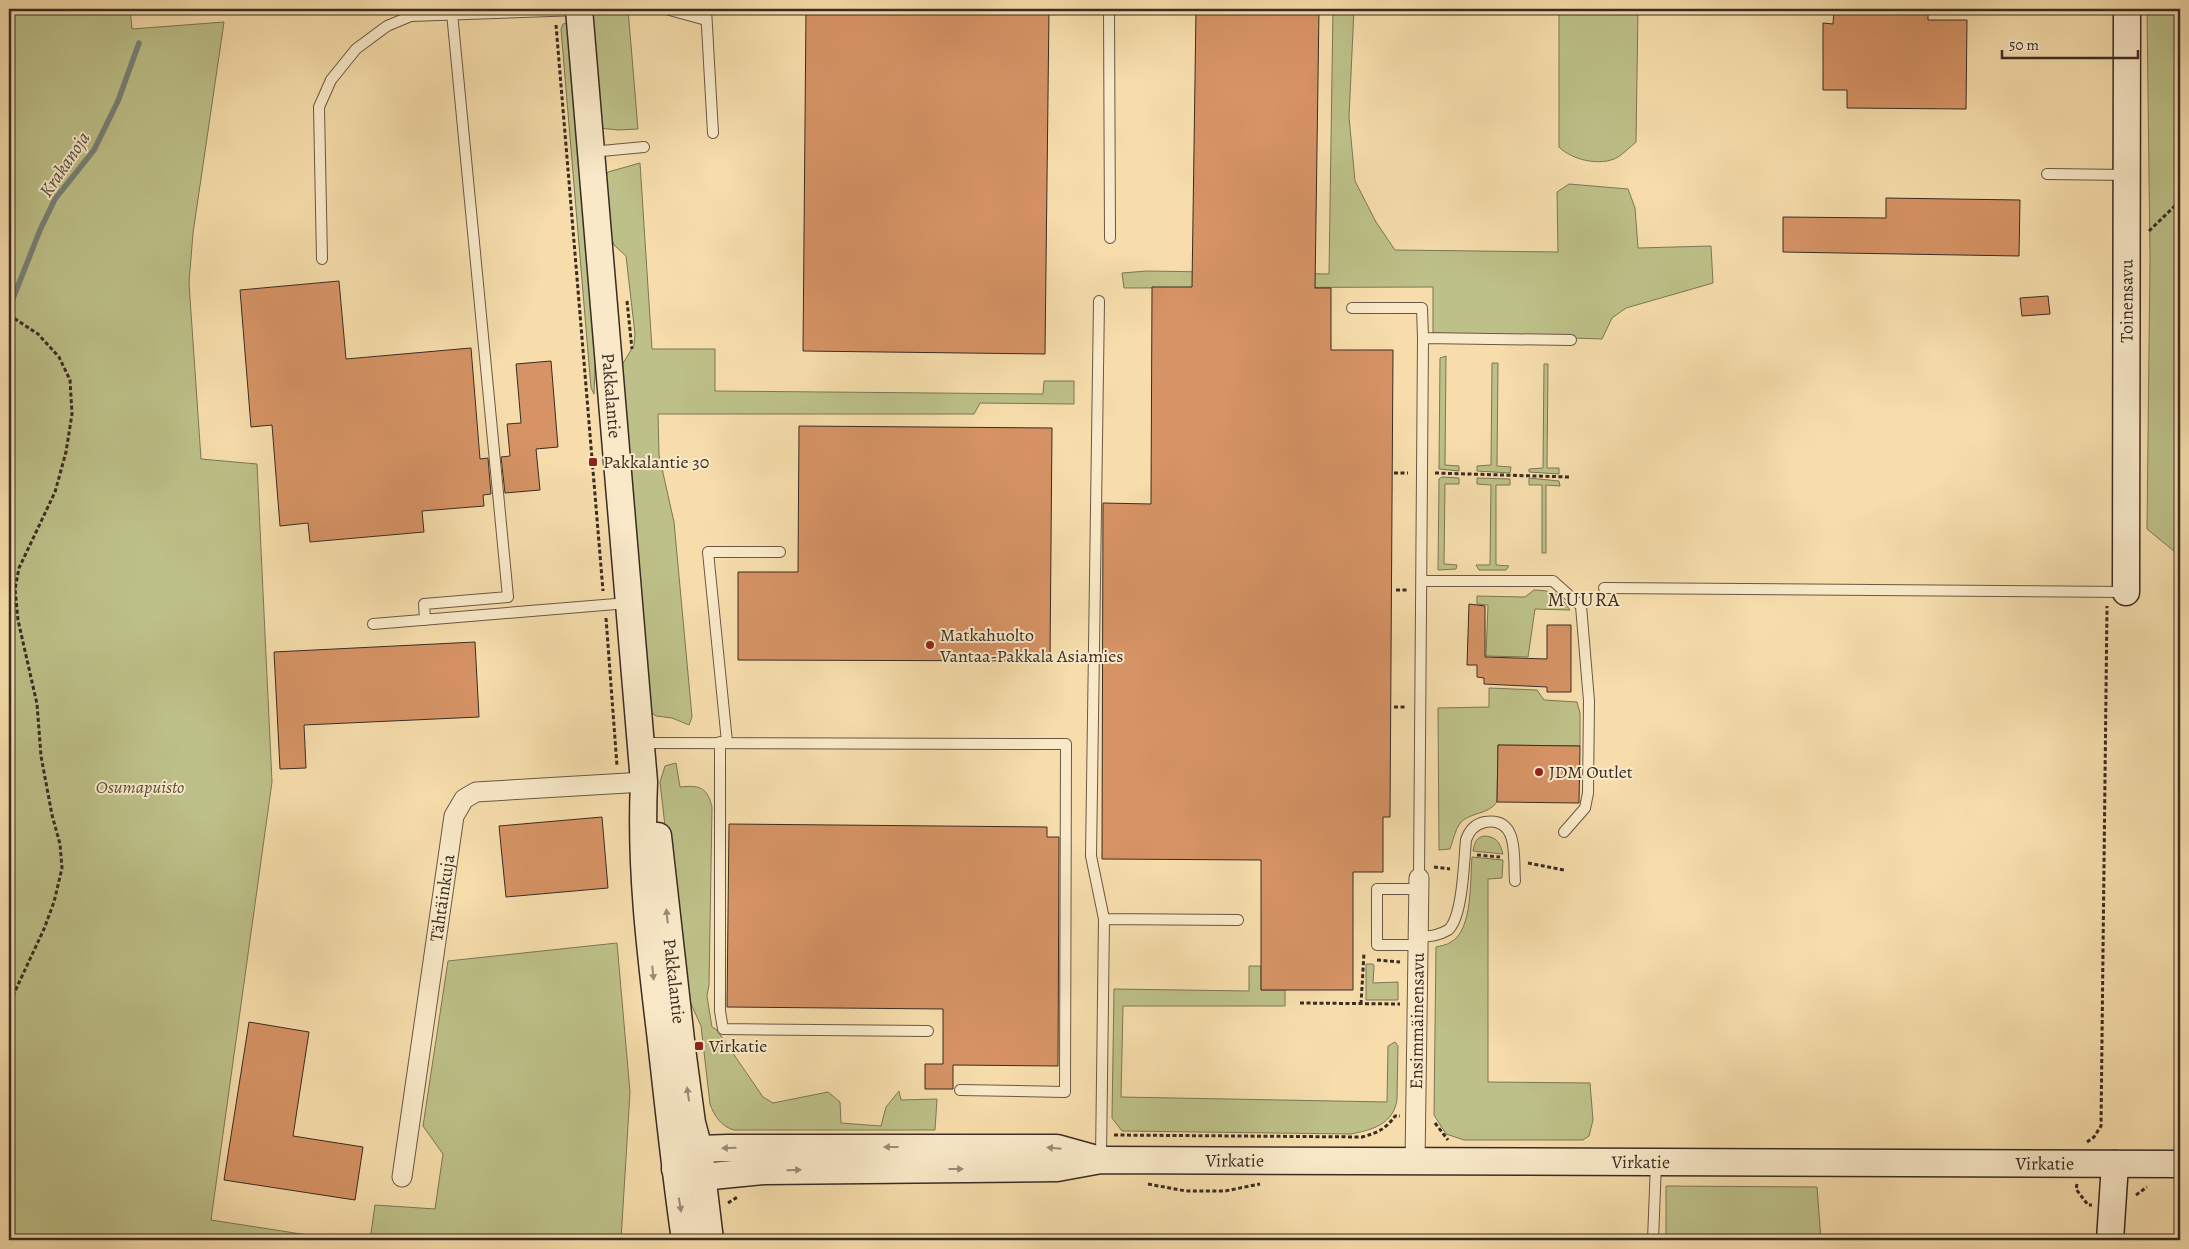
<svg xmlns="http://www.w3.org/2000/svg" width="2189" height="1249" font-family="Alegreya,serif">
<style>
.green{fill:#bdc088;stroke:#7c7656}
.lines{fill:none;stroke-linecap:round;stroke-linejoin:round}
.stream{stroke:#778179;stroke-width:5.5}
.building{fill:#d69365;stroke:#3a2c24}
.lane-casing{stroke:#695846;stroke-width:12}
.street-casing{stroke:#695846;stroke-width:21}
.secondary-casing{stroke:#3a2c24;stroke-width:29}
.path{stroke:#3a2c24;stroke-width:3;stroke-dasharray:4 2.5;stroke-linecap:butt}
.lane{stroke:#f9e9c8;stroke-width:10}
.street{stroke:#f9e9c8;stroke-width:19}
.secondary{stroke:#f9e9c8;stroke-width:26}
.oneway{fill:#9a8a76}
.poi-dot{fill:#8f2418;stroke:#f9e9c8;stroke-width:2}
.labels{text-anchor:middle;stroke-width:4;stroke-linejoin:round;paint-order:stroke}
.street-label{font-size:18px;fill:#3a2c24;stroke:#f9e9c8}
.poi-label{font-size:18px;fill:#3a2c24;stroke:#f9e9c8;text-anchor:start}
.park-label{font-size:18px;font-style:italic;fill:#5b513d;stroke:#f9e9c8}
.water-label{font-size:19px;font-style:italic;fill:#535048;stroke:#f9e9c8}
.quarter-label{font-size:20px;letter-spacing:1px;fill:#3a2c24;stroke:#f9e9c8}
</style>
<rect width="100%" height="100%" fill="#f6ddab"/>
<filter id="stains"><feTurbulence type="fractalNoise" baseFrequency=".004" numOctaves="4"/><feColorMatrix values="0 0 0 0 .2 0 0 0 0 .09 0 0 0 0 .02 0 0 0 .5 -.17"/></filter>
<radialGradient id="worn" r=".72"><stop offset=".6" stop-color="#630" stop-opacity="0"/><stop offset="1" stop-color="#630" stop-opacity=".3"/></radialGradient>
<!-- green -->
<path class="green" d="M9,9H130L132,29L224,22L193,233L189,283L201,459L257,464L272,782L211,1220L340,1240H9Z
M589,9H628L638,129L618,130L599,128Z
M1333,9H1354L1349,117L1355,181L1376,222L1395,250L1558,252L1557,192L1569,184L1628,189L1635,208L1638,248L1711,246L1713,283L1626,308L1612,318L1602,339L1433,333V287L1124,288L1122,273L1147,271L1329,274Z
M1559,9H1638L1636,142C1630,147 1624,153 1618,157C1601,167 1572,160 1559,147Z
M2147,9H2180V556L2147,529L2150,258Z
M567,23L596,345L594,394L591,388L561,29L563,24Z
M640,163L652,349H715V391L1043,394L1044,381H1074V404L980,403L974,414H658L659,455L674,522L692,717L689,725L672,718L656,716L648,710L622,365L634,345L635,334L626,256L614,245L608,227L603,179L608,172Z
M1446,356L1445,465L1459,466V471L1439,469L1440,358Z
M1492,363H1498L1497,466L1511,467L1510,473L1477,471V466L1491,465Z
M1544,364H1548L1547,468H1559V474L1529,472V469L1543,468Z
M1442,477L1459,478V484H1445L1444,564L1457,565L1456,569L1438,570L1439,479Z
M1477,478L1510,479V485H1496V565L1509,566L1506,570H1479L1476,565H1490L1491,485L1477,484Z
M1529,478L1559,481L1560,486L1546,485V553H1542V485H1529Z
M1534,590C1555,591 1558,593 1570,610L1535,609L1528,657L1486,656L1488,605L1477,604V596L1525,597Z
M1489,688L1537,690L1544,700L1577,702L1580,713V746L1498,745L1497,802C1488,815 1470,812 1460,823C1455,830 1453,841 1450,849L1439,850L1438,708L1489,707Z
M676,763L680,787C700,785 707,787 712,807L709,985L707,996L712,1027L717,1030L763,1097L773,1103L828,1092L840,1102L841,1123L881,1126L886,1107L899,1091L901,1100L937,1099L935,1130H734C722,1127 714,1116 710,1104L701,1026L683,986L660,782L665,766Z
M1485,836C1497,837 1500,843 1503,854L1473,851C1475,842 1476,837 1485,836Z
M1472,857L1503,860L1502,878L1488,879V1082L1590,1083L1593,1120L1589,1136L1583,1140H1464L1446,1134L1434,1115L1436,947C1440,946 1447,945 1451,942C1473,930 1470,879 1472,857Z
M617,943L630,1092L621,1240H370L375,1205L435,1209L443,1154L423,1126L448,961Z
M1366,964H1373L1374,966L1373,983L1398,982V1000H1366Z
M1249,966H1261V990H1285V1006H1123L1121,1097L1387,1102L1388,1046L1395,1042L1398,1046L1397,1099C1394,1124 1372,1130 1351,1134L1122,1131L1112,1118L1114,989L1249,991Z
M1666,1186L1817,1187L1821,1240H1666Z"/>
<g class="lines">
<!-- stream -->
<path class="stream" d="M12,301L40,230L55,199L94,150L118,101L139,43"/>
</g>
<!-- building -->
<path class="building" d="M806,9H1049L1045,354L803,351Z
M1196,9H1319L1315,288H1331V350H1393L1390,817H1383V872H1353V990H1261V860L1102,859L1103,503L1151,504L1152,287H1192Z
M1834,9H1928V20H1967L1966,109L1847,108V90H1823V23L1833,24Z
M1886,198L2020,200L2019,256L1783,252V217L1886,218Z
M339,281L346,359L471,348L480,459L488,458L491,494L483,495L484,506L422,511L424,532L310,542L308,523L280,526L272,425L251,427L240,290Z
M2048,296L2050,314L2022,316L2020,298Z
M551,361L558,447L536,449L540,490L505,493L501,457L510,456L507,424L521,423L516,364Z
M799,426L1052,428L1050,661L738,660V572H798Z
M1469,604L1485,606V657L1547,659V625H1571V692H1547V687L1484,684V678L1477,677V665H1467Z
M475,642L479,717L304,725L306,768L280,769L274,652Z
M1498,745L1580,746L1579,803L1497,802Z
M602,817L608,888L506,897L499,826Z
M729,824L1047,827V837H1059L1058,1066L953,1065V1089H925V1064H943V1009L727,1007Z
M249,1022L309,1032L293,1136L363,1147L355,1200L224,1180Z"/>
<g class="lines">
<!-- lane casing -->
<g class="lane-casing">
<path id="lane" d="M666,9L706,20
M706,9L713,133
M1109,9L1110,238
M591,152L644,147
M2047,174L2126,175
M322,259L319,107L331,80L356,49L387,26L411,16L579,10
M1099,301L1091,856L1104,919L1101,1159
M1352,308H1422L1423,338L1419,878
M1423,338L1571,340
M1422,581H1553L1581,606L1589,701L1588,793L1585,808L1564,832
M1604,588L2125,592
M425,620L424,604L508,597L452,13
M373,624L628,603
M720,742V1011L723,1029L928,1031
M727,742L708,552H780
M642,743L1066,744L1065,1092L960,1090
M1104,919L1238,920
M1418,937C1429,936 1438,936 1448,930C1463,918 1464,859 1466,840C1469,831 1475,824 1485,822C1520,817 1513,858 1515,881
M1418,945H1377V889H1419
M1653,1240L1656,1163"/>
</g>
<!-- street casing -->
<g class="street-casing">
<g id="street">
<path id="s1" d="M1415,1162L1419,878"/>
<path id="s2" d="M402,1177L454,816L464,799L476,792L644,782"/>
</g>
</g>
<!-- secondary casing -->
<g class="secondary-casing">
<g id="secondary">
<path id="s3" d="M579,9L644,782C640,866 650,949 660,1032C668,1102 675,1171 685,1240"/>
<path id="s4" d="M2126,592L2127,9"/>
<path id="s5" d="M658,836L682,1049L692,1123L699,1149L710,1240"/>
<path d="M685,1160L699,1149L728,1148H1057L1093,1158"/>
<path id="s6" d="M675,1169L702,1177L764,1171L1057,1168L1101,1160L2180,1164"/>
<path d="M2110,1240L2115,1164"/>
</g>
</g>
<!-- path -->
<path class="path" d="M556,25L603,591
M2149,231L2180,201
M627,301L632,349
M9,315L38,334L59,357L70,380L72,414L66,452L55,492L19,568L15,589L18,620L37,704L41,756L52,815L60,844L62,868L54,902L44,929L9,1004
M1394,473H1408
M1435,473L1569,477
M1396,590H1407
M606,618L617,766
M1394,707H1407
M1477,855L1500,857
M1528,863L1564,870
M1434,867L1450,869
M1377,960L1400,962
M1300,1003L1400,1004
M1361,1004L1364,953
M1435,1123L1448,1140
M1114,1135L1362,1137C1377,1133 1386,1129 1395,1116H1400
M2087,1142L2094,1137L2101,1126C2103,952 2105,779 2107,606
M1148,1184L1186,1191H1225L1260,1184
M2077,1184L2076,1189L2088,1205H2092
M2136,1195L2147,1187
M728,1203L739,1196"/>
<!-- lane -->
<use href="#lane" class="lane"/>
<!-- street -->
<use href="#street" class="street"/>
<!-- secondary -->
<use href="#secondary" class="secondary"/>
</g>
<!-- one-way arrows -->
<defs><path id="oneway-solid" d="M-6-.8H1V-3.2L6.5 0L1 3.2V.8H-6Z" transform="scale(1.25)"/></defs>
<g class="oneway">
<use href="#oneway-solid" transform="translate(667 916) rotate(-96)"/>
<use href="#oneway-solid" transform="translate(653 973) rotate(84)"/>
<use href="#oneway-solid" transform="translate(688 1094) rotate(-98)"/>
<use href="#oneway-solid" transform="translate(891 1147) rotate(180)"/>
<use href="#oneway-solid" transform="translate(729 1148) rotate(179)"/>
<use href="#oneway-solid" transform="translate(1054 1148) rotate(-175)"/>
<use href="#oneway-solid" transform="translate(956 1169)"/>
<use href="#oneway-solid" transform="translate(794 1170) rotate(-1)"/>
<use href="#oneway-solid" transform="translate(680 1205) rotate(81)"/>
</g>
<!-- markers -->
<g class="poi-dot">
<rect x="588" y="457" width="10" height="10" rx="2.5"/>
<circle cx="930" cy="645" r="5"/>
<circle cx="1539" cy="772" r="5"/>
<rect x="694" y="1041" width="10" height="10" rx="2.5"/>
</g>
<g class="labels">
<!-- street labels -->
<g class="street-label">
<text dy="6" stroke="none"><textPath href="#s4" startOffset="291">Toinensavu</textPath></text>
<text dy="6" stroke="none"><textPath href="#s3" startOffset="388">Pakkalantie</textPath></text>
<text dy="6" stroke="none"><textPath href="#s2" startOffset="282">Tähtäinkuja</textPath></text>
<text dy="6" stroke="none"><textPath href="#s5" startOffset="146">Pakkalantie</textPath></text>
<text dy="6" stroke="none"><textPath href="#s1" startOffset="141">Ensimmäinensavu</textPath></text>
<text dy="6" stroke="none"><textPath href="#s6" startOffset="562">Virkatie</textPath></text>
<text dy="6" stroke="none"><textPath href="#s6" startOffset="968">Virkatie</textPath></text>
<text dy="6" stroke="none"><textPath href="#s6" startOffset="1372">Virkatie</textPath></text>
</g>
<!-- poi labels -->
<g class="poi-label">
<text x="603" y="468">Pakkalantie 30</text>
<text x="940" y="641">Matkahuolto<tspan x="940" dy="21">Vantaa-Pakkala Asiamies</tspan></text>
<text x="1549" y="778">JDM Outlet</text>
<text x="709" y="1052">Virkatie</text>
</g>
<!-- park labels -->
<g class="park-label">
<text x="140" y="793">Osumapuisto</text>
</g>
<!-- water labels -->
<g class="water-label">
<text transform="translate(64 164) rotate(-56)" y="7">Krakanoja</text>
</g>
<!-- quarter labels -->
<g class="quarter-label">
<text x="1584" y="606">MUURA</text>
</g>
</g>
<!-- margin -->
<rect width="2189" height="1249" fill="none" stroke="#f6ddab" stroke-width="30"/>
<rect x="10" y="10" width="2169" height="1229" fill="none" stroke="#3a2c24" stroke-width="2.5"/>
<rect x="15" y="15" width="2159" height="1219" fill="none" stroke="#3a2c24"/>
<!-- scale -->
<path d="M2002 50v8h136v-8" fill="none" stroke="#3a2c24" stroke-width="2.5"/>
<text x="2009" y="50" font-size="15" fill="#3a2c24" stroke="#f9e9c8" stroke-width="4" paint-order="stroke">50 m</text>
<rect width="100%" height="100%" filter="url(#stains)"/>
<rect width="100%" height="100%" fill="url(#worn)"/>
</svg>
